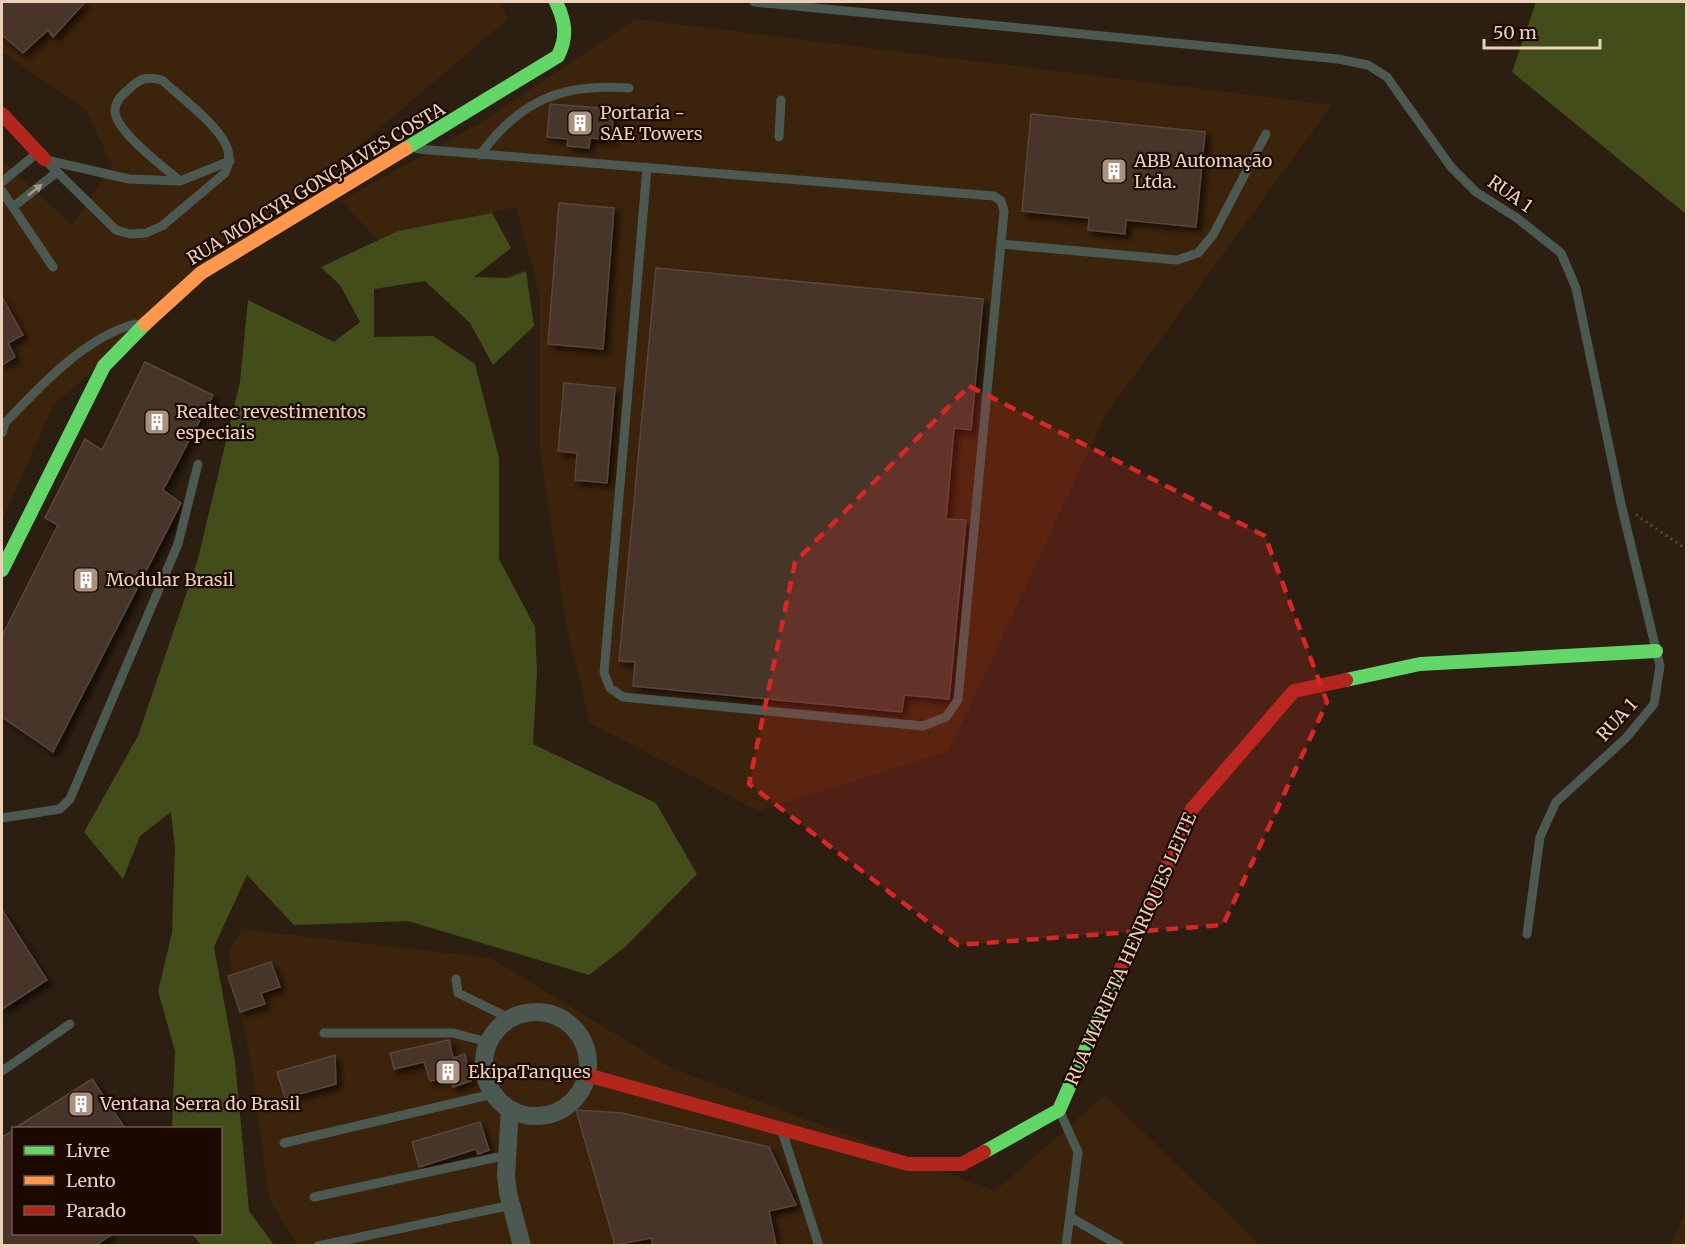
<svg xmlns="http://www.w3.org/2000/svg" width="1688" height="1247" font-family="Merriweather,serif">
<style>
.built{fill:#3c230b}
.green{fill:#434d1a}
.building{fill:#463429;stroke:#58463c;stroke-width:1.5;filter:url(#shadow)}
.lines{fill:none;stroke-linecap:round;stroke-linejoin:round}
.path{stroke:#51564f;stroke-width:3;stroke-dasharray:1.5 4.5;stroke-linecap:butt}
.lane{stroke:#4c5952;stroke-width:9}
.street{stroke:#4c5952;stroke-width:18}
.fast{stroke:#63d668;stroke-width:14}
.slow{stroke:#ff974d;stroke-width:14}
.jam{stroke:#b3261e;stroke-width:14}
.oneway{fill:#a39a8b}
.marked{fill:#d62828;fill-opacity:0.2;stroke:#d62828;stroke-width:4.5;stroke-dasharray:12 8;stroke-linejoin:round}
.labels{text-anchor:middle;stroke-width:4.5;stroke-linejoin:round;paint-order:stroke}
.poi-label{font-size:18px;fill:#ebd0ba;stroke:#1b0900;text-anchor:start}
.street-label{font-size:18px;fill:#ebd0ba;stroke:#1b0900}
</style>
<defs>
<filter id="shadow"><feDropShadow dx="4.5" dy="4.5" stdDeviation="3" flood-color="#0009"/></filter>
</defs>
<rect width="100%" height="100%" fill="#2c1f12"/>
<!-- built -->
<path class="built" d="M2,2H500L508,19L54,404L2,520V160L72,225L112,166L86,110L2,52Z
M636,19L1332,105L1106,414L949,751L759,811L590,723L566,624L540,450V296L516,207L378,240L341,201L480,123Z
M242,929L491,958L671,1068L995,1191L1105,1095L1260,1245H298L269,1199L250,1057L228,954Z
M1686,1211V1245H1671Z"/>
<!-- green -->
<path class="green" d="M1536,2H1686V214L1512,72Z
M492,213L511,248L474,277L507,278L526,271L534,326L493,365L470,323L425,281L374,289V337L433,336L475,364L499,458V559L535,627L537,671L533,744L656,803L697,874L625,947L589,975L408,921L294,925L247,875L214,947L235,1061L249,1211L274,1245H201L192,1234H220V1128H172L175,1051L158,991L172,933L175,848L171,812L140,836L123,879L84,832L138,736L198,559L240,382L248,300L334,342L360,322L340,285L321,267L398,231Z"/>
<!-- building -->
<path class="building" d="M2,2H85L53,37L48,30L23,53L2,35Z
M550,104L614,109L611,140L590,138L589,148L567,146L568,139L547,137Z
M1031,114L1205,132L1196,227L1126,220L1125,234L1088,230L1089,218L1022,211Z
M559,203L614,208L603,349L548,344Z
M656,268L983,299L971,430L954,428L946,519L966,520L949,699L904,695L902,712L633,686L635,662L619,661Z
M2,297L23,335L8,343L15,357L2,365Z
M145,362L213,395L163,490L181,503L53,752L2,717V636L58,525L45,518L85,439L102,450Z
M564,383L615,388L607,483L575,480L577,453L558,451Z
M2,910L47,980L2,1009Z
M271,962L280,987L261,993L265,1004L240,1012L228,976Z
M449,1040L453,1058L465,1054L471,1081L453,1087L450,1077L430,1081L424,1062L394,1069L390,1053Z
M335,1055L336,1084L285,1098L277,1072Z
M92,1079L125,1128H15Z
M576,1110L622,1113L769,1147L796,1205L769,1211L776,1245H653L651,1238L615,1245Z
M480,1122L489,1150L478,1154L476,1149L419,1167L412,1142Z
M14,1130V1233H114L96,1245H2V1137Z"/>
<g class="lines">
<!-- path -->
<path class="path" d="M1636,515L1686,549"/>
<!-- lane -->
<path class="lane" d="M754,2L1338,59L1368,65L1387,77L1451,167L1476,192L1517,218L1561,253L1576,288L1621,504L1660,666L1654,704L1626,738L1556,802L1540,837L1527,934
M779,137L781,100
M418,149L994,196L1001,201L1004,211L958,700L946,717L923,726L623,697L610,688L604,673L647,167
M480,155C520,100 562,83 629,88
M46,160L129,179L180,181L230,161
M46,161L116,230L130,234L146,233L162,226L225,173C229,164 231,155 226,145C216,123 180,97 162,80C147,76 140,78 129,89C122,95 115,101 115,111C115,131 165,168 180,181
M2,182L36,154
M2,191L53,267
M13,207L57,172
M1001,244L1177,260L1198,253L1213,235L1266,134
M2,433L5,423C40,386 85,337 135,324
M2,818L60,809L70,799L178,544L198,464
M456,979L458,993L509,1018
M324,1033H453L488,1042
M2,1071L70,1024
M1060,1112L1078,1152L1066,1246
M783,1134L819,1246
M284,1143L493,1094
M314,1197L507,1155
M1070,1217L1120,1246
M318,1246L512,1205"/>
<!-- street -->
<path class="street" d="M484 1064a52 52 0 1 1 104 0a52 52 0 1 1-104 0Z
M510,1109L506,1175L508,1193L522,1246"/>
<!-- fast -->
<path class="fast" d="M405,149L558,56C568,36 565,21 556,2
M2,570L104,366L145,324
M1346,680L1420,664L1656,651
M984,1152L1059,1110L1119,973"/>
<!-- slow -->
<path class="slow" d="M145,324L201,273L405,149"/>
<!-- jam -->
<path class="jam" d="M2,114L44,159
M1119,973L1192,809L1294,691L1346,680
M587,1075L908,1164H962L984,1152"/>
</g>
<!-- one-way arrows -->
<defs><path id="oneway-solid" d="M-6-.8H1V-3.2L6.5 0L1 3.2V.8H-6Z" transform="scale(1.5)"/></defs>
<use class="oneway" href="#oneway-solid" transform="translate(35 190) rotate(-39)"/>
<!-- marked area -->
<path class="marked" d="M969,386L1265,536L1327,702L1223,925L958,945L749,784L795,562Z"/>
<!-- icons -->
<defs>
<g id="building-square" transform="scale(1.35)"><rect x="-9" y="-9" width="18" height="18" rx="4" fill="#a8927f" stroke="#1b0900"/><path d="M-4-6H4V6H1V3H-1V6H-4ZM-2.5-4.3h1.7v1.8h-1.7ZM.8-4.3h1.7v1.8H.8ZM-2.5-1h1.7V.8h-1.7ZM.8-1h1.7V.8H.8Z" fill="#fff"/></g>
</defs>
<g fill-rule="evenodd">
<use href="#building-square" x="580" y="123"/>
<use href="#building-square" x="1114" y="171"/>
<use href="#building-square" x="157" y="422"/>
<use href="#building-square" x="86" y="580"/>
<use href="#building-square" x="448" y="1072"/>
<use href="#building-square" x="81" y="1104"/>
</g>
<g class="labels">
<!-- poi labels -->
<g class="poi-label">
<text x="600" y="119">Portaria -<tspan x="600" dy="21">SAE Towers</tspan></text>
<text x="1134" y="167">ABB Automação<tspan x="1134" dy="21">Ltda.</tspan></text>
<text x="176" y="418">Realtec revestimentos<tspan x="176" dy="21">especiais</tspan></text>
<text x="106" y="586">Modular Brasil</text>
<text x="468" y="1078">EkipaTanques</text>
<text x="100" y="1110">Ventana Serra do Brasil</text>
</g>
<!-- street labels -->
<g class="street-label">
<text transform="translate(316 184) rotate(-31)" y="6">RUA MOACYR GONÇALVES COSTA</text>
<text transform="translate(1510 194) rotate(35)" y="6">RUA 1</text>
<text transform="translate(1617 720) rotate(-48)" y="6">RUA 1</text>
<text transform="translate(1131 949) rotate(-66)" y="6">RUA MARIETA HENRIQUES LEITE</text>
</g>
</g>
<!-- border -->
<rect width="1688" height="1247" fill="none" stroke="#ebd0ba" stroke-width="6"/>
<!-- legend -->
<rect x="12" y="1127" width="210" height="108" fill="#1b0900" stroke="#6e594a" stroke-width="1.5"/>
<rect x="24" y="1146" width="30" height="9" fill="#63d668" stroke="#6e594a" stroke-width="1.5"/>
<text x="66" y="1157" font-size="18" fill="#ebd0ba">Livre</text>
<rect x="24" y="1176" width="30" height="9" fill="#ff974d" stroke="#6e594a" stroke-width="1.5"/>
<text x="66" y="1187" font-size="18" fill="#ebd0ba">Lento</text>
<rect x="24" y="1206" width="30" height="9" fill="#b3261e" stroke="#6e594a" stroke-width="1.5"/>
<text x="66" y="1217" font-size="18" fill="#ebd0ba">Parado</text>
<!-- scale -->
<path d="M1484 39v9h116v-9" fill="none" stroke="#ebd0ba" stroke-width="3"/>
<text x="1493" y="39" font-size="18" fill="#ebd0ba" stroke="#1b0900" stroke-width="4.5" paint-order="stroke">50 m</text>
</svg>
